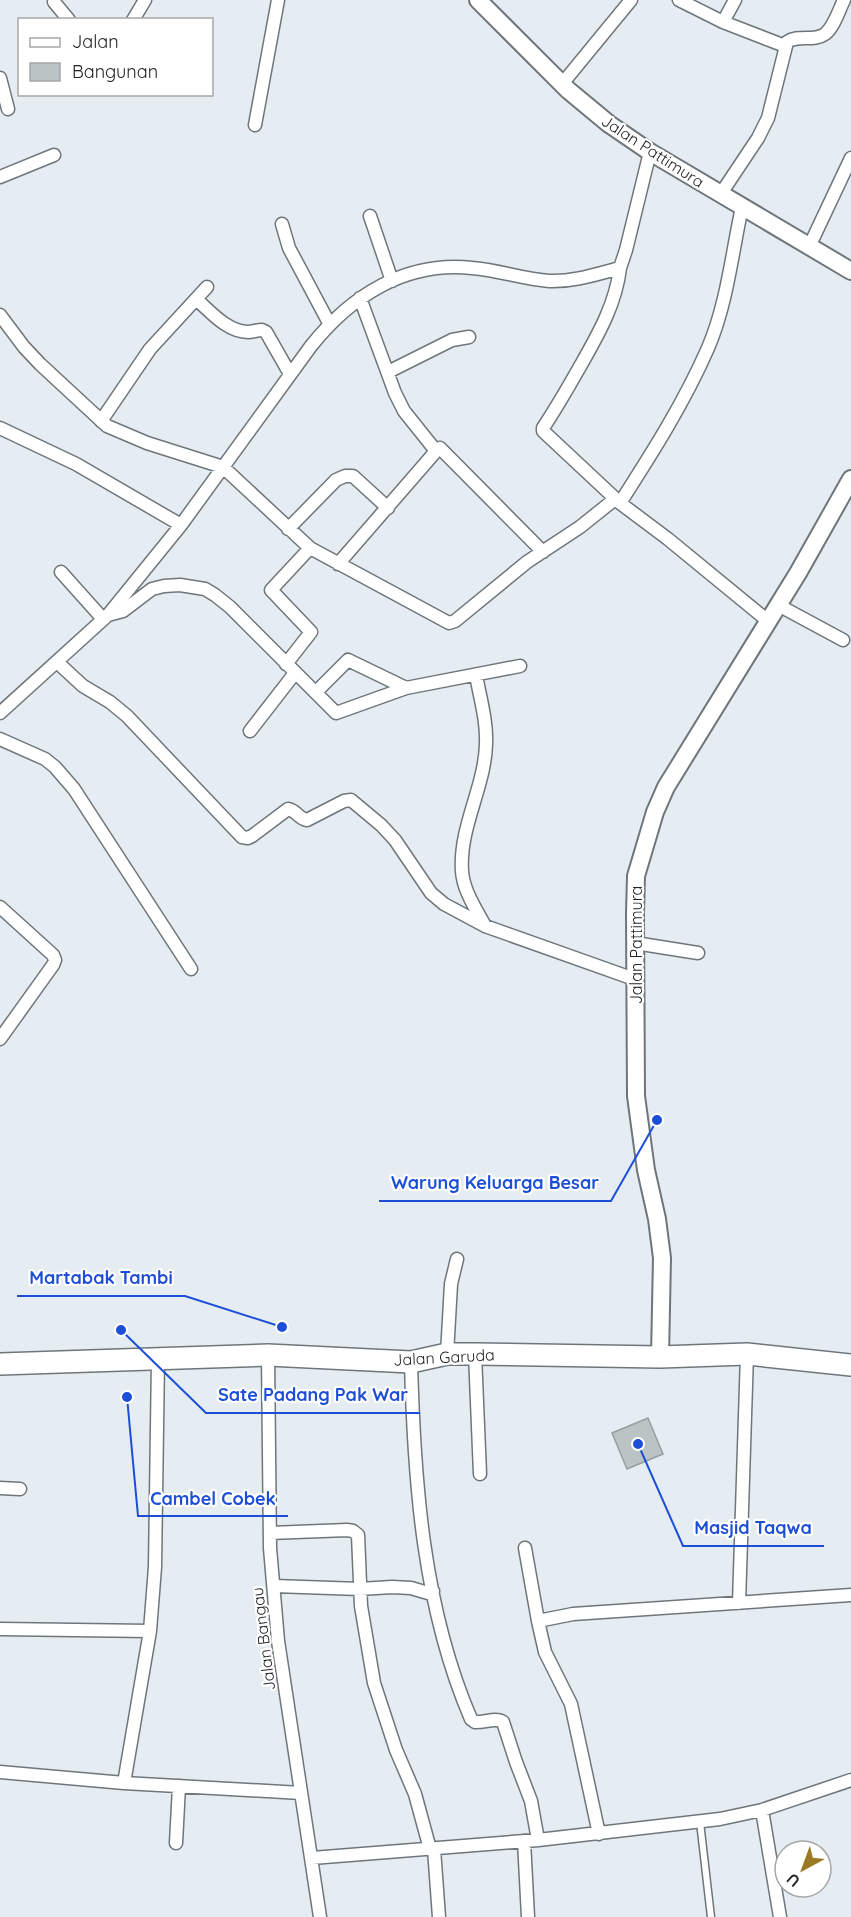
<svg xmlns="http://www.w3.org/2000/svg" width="851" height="1917" font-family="Quicksand,sans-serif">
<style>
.building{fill:#bac4c5;stroke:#959fa0;stroke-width:1.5}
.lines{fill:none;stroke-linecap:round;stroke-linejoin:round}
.lane-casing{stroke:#6e767a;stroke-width:9}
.street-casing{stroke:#6e767a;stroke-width:15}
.secondary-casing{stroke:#6e767a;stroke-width:20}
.highway-casing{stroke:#6e767a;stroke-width:24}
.lane{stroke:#fff;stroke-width:6}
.street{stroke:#fff;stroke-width:12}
.secondary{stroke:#fff;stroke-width:16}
.highway{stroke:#fff;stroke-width:21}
.labels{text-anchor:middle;stroke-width:4.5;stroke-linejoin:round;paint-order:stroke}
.street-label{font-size:16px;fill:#212426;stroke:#fff}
.leader{fill:none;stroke:#1d4ed8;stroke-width:2}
.callout-dot{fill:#1d4ed8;stroke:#fff;stroke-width:2}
.callout-label{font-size:18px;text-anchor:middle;font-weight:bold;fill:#1d4ed8;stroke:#fff;stroke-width:4.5;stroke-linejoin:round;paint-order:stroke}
</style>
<rect width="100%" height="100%" fill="#e5edf2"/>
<!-- building -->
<path class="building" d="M648,1418L663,1454L627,1469L612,1433Z"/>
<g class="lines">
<!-- lane casing -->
<g class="lane-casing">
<path id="lane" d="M700,1822L711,1917"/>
</g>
<!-- street casing -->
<g class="street-casing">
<path id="street" d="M679,0L723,22L785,46
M54,2L69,20
M133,20L145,0
M723,22L735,0
M0,78L8,109
M562,84L631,0
M255,125L278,0
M0,177L54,155
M720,195L758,138L768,118L787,42C798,34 814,42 825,34C834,27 839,10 844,0
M370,216L392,281
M282,224L289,248L329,323
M809,247L851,158
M620,268C616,303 599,333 582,363C569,386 557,407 543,428V431L620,503L668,539L768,621
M360,298L395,393L404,411L436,451
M196,299C210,311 227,332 248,332C252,332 257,330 262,330L266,332L290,374
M0,315L24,347L40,364L107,426L147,443L223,467L310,548L449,623L455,621L527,562L580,527L615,499
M388,372L452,340L469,337
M101,421L150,349L207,287
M0,428L76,464L181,525
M620,503C652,453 684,403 708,348C727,304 732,253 742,207
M288,529L336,480L345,476H353L388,508
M338,564L437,450L440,448L543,552
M61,572L103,619
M778,605L843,640
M108,615L123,611L152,589L164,586L180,585L205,589L215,595L230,607L336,713L406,688
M57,662L83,686L110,702L127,716L242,837L248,838L252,836L288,809C296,810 299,819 307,820L344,801L351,800L381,825L395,840L431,893L444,904L485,926L637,980
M286,664L311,632L271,590L310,548
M476,675C480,698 487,720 486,744C485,787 459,827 462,871C463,890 476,909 485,926
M316,692L348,660L406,688L520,666
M0,713L108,615L181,525L311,346C351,296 405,261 472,268C498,270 523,279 549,281C574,282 597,274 620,268L626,250L650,152
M250,731L295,673
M0,739L45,759L55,767L74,789L191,969
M0,907L53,955L55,960L53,965L0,1039
M635,943L698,953
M447,1354L451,1284L457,1259
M475,1354L480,1474
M268,1355L270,1548L278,1641L320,1917
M411,1362C414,1481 423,1608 471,1719L475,1722C483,1723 496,1717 503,1722L516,1762L531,1801L538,1840
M0,1488L20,1489
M270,1533L347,1530L353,1531L358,1535L361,1606L374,1683L396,1750L415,1794L430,1849
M525,1548L538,1621L545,1652L571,1704L599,1834
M274,1586L360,1589L392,1587L411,1588L428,1593L433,1591
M739,1603L747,1354
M538,1621L573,1614L851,1595
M0,1629L150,1631
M0,1772L124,1783L301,1793
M124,1783L150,1631L155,1567L158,1358
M762,1810L780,1917
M524,1841L528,1917
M176,1843L179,1786
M434,1849L439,1917
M312,1858L538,1840L720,1819L762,1810L851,1780"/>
</g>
<!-- secondary casing -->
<g class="secondary-casing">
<path id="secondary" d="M478,0L568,90L609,124L650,152L851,271
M660,1357L662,1258L657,1219L646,1170L636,1096L635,914L636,876L655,812L666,787L798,573L851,479"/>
</g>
<!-- highway casing -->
<g class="highway-casing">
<path id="highway" d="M0,1364L268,1355L411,1362L447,1354H475L660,1357L747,1354L851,1365"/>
</g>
<!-- lane -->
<use href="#lane" class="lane"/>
<!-- street -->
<use href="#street" class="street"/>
<!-- secondary -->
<use href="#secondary" class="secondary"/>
<!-- highway -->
<use href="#highway" class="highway"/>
</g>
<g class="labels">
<!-- street labels -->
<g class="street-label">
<text transform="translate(653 151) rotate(33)" y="6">Jalan Pattimura</text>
<text transform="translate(636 945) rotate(-90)" y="6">Jalan Pattimura</text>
<text transform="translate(444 1357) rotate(-3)" y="6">Jalan Garuda</text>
<text transform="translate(263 1639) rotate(-97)" y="6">Jalan Bangau</text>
</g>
</g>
<!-- callouts -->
<path class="leader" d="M657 1120L611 1201H379M282 1327L185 1296H17M121 1330L206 1413H420M127 1397L138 1516H288M638 1444L683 1546H824"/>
<g class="callout-dot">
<circle cx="657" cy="1120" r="6"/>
<circle cx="282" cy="1327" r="6"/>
<circle cx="121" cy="1330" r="6"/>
<circle cx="127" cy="1397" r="6"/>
<circle cx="638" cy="1444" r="6"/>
</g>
<g class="callout-label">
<text x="495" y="1189">Warung Keluarga Besar</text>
<text x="101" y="1284">Martabak Tambi</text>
<text x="313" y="1401">Sate Padang Pak War</text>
<text x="213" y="1505">Cambel Cobek</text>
<text x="753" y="1534">Masjid Taqwa</text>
</g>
<!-- legend -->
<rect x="18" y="18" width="195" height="78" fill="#ffffff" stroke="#a6a7a8" stroke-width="1.5"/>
<rect x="30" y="38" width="30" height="9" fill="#ffffff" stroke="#a6a7a8" stroke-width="1.5"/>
<text x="72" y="48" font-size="18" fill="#212426">Jalan</text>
<rect x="30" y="63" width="30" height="18" fill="#bac4c5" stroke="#a6a7a8" stroke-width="1.5"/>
<text x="72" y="78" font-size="18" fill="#212426">Bangunan</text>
<!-- north arrow -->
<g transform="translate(803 1869) rotate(221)"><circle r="28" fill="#ffffff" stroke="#a6a7a8" stroke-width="1.5"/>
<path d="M0-4.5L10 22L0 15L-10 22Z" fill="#997922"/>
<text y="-9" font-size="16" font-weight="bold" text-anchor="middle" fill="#212426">U</text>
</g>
</svg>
